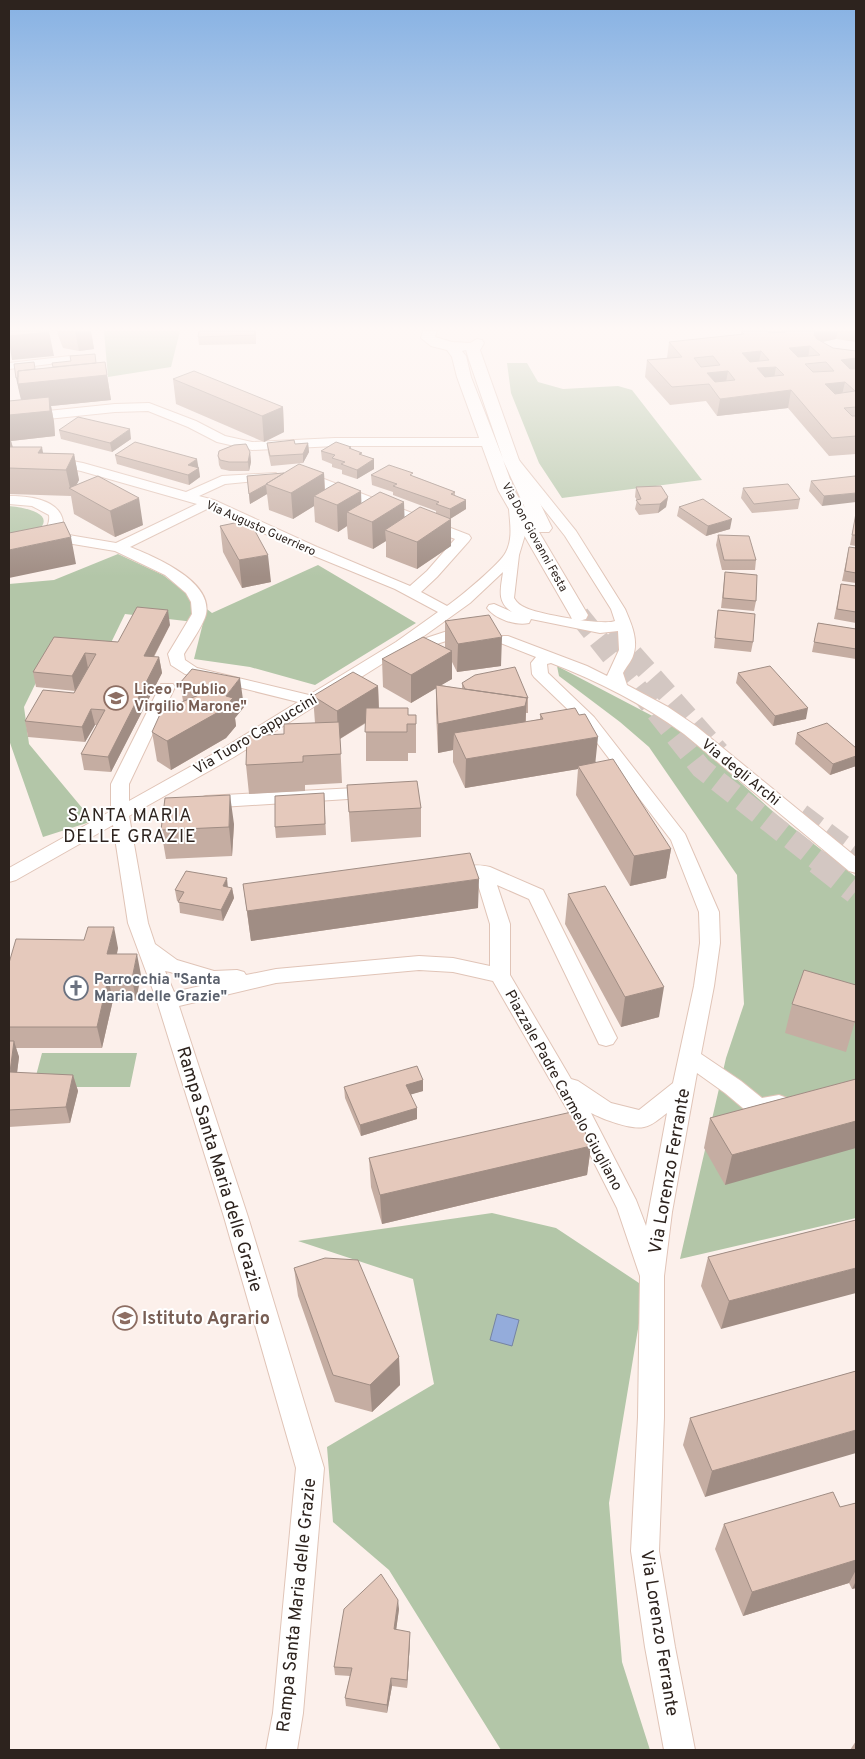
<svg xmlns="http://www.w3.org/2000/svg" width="865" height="1759" font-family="Overpass,sans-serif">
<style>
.green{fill:#b3c6a8}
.water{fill:#94acdb;stroke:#7583a2}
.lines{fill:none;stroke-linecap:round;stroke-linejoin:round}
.major-tunnel-far1{stroke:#d3c7c2;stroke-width:21;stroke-dasharray:21 10;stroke-linecap:butt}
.major-tunnel{stroke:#d3c7c2;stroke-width:27;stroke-dasharray:27 13;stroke-linecap:butt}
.minor-casing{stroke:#e0c4b7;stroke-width:2}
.major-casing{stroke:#e0c4b7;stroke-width:2}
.minor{fill:#fff;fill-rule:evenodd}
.major{fill:#fff;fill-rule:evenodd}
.wall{fill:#c5ada2}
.shaded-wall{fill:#a08d84}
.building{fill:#e5c9bc;stroke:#a08d84;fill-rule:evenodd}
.labels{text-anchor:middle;stroke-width:4;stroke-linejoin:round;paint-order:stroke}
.far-street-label{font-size:12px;fill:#2d231e;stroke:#fff}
.education-label{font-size:15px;font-weight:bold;fill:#785e54;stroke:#fff;text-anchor:start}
.street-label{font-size:15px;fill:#2d231e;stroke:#fff}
.worship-label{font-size:15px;font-weight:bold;fill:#5b616d;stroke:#fff;text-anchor:start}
.quarter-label{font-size:18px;letter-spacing:1px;fill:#2d231e;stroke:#fff}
.near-street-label{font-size:18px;fill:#2d231e;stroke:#fff}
.near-education-label{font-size:18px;font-weight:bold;fill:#785e54;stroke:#fff;text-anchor:start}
</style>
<rect width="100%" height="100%" fill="#fcf0eb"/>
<!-- green -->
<path class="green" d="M104,331H180L171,367L108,377Z
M507,363H527L538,382L563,389L618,386L632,390L702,480L562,498L539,463L511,393Z
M9,506C20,507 58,512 38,531C31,538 17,541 9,544Z
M118,554L163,575L212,613L318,565L416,623L315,685L250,667L194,659L203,623L125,614L107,651L52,650L24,707L29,744L93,821L43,837L9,740V584L54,580Z
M557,666L685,733L778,816L856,877V1218L680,1259L726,1058L744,1004L737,875L649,747L620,722L559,676Z
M42,1053H137L130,1087H33Z
M492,1213L556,1228L645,1287L609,1503L622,1662L650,1750H501L389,1570L333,1522L327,1447L434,1384L413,1279L298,1241Z"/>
<!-- water -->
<path class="water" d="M497,1314L519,1320L512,1346L490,1340Z"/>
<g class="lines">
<!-- major-tunnel-far1 -->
<path class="major-tunnel-far1" d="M579,615L701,768L820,862
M612,631L719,752
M801,814L856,855"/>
<!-- major-tunnel -->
<path class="major-tunnel" d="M818,861L856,891"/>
<!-- minor casing -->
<g class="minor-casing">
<path id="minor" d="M70,356L74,357L76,359L74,361L9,369V363Z
M149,403L196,421L225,436L252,442L335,438H488L494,442L488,446H335L252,450L217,442L188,427L148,411L115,412L9,423V415L115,404Z
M9,449L83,463L186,492L222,476L276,473L278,476L276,479L225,484L199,496L214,500L317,547L410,586L427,571L455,539L296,478L295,475L301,471L306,472L469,535L471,538L469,541L437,577L421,592L447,606C459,598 501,563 506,552C513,538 510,524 509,509L516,505L521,506L523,509L525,535L519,555L514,598C517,603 521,606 526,608C538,614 604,626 615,621L611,609L565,536L507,462L508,459H518L576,531L625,609C631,623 639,640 633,656C631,662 626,667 623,673L627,685L668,707L696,726L856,857V873L849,871L684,734C643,704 598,681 551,663L547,664L548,673L594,717L685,834L719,912L720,943L714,986L701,1054L741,1081L762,1098L779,1095L787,1098L790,1104L787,1110L758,1117L750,1114L725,1093L697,1073L672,1212L664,1276V1417L659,1551L675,1647L695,1750H664L645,1647L631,1551L638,1417L640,1276L617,1208L568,1111L493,981L453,972L419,970L276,983L179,1006L248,1217L324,1468L303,1713L297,1750H266L273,1713L296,1468L224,1217L157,1001L128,923L113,825L16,880L9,882V868L111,811V784L161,684H173L175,687L129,784V801L222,749L298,702L185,674L171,665L168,654L192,614L191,602L186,593L165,575L115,551L49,540L32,548L9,554V546C24,543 52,535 49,515L32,506L9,504V496C28,496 59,499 63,521L57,533L116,543L197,504L81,471L9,457ZM209,508L307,553L395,589L438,612L396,642L309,695L197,668L185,660L184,654C190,644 204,624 206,614C213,581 153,556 130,547ZM503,572C501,588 496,602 512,612L494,604L489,605L487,608C495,619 516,626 529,623L531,619L600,633L618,631L619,650L607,676L587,666L508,636H498L495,639L498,642L536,657L531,663L532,674L534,677L582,723L671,840L699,912L700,943L694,986L673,1083L639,1110L611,1103L578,1081L571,1079L510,975V924L497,885L529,899L599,1044L606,1046L613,1044L617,1038L543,890L490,867C476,863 458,867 444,871L442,875L444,879L451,881L476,878L490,924V966L453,958L419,956L276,969L246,975L244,972L237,970L214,971L177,960L155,944L148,923L129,816L234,757L401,652L407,654L412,652L474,632L477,629L474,626L469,624L417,641L470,603ZM165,971L170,972L209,984L174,992ZM591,1113C603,1119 630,1130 644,1127C652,1126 660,1118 667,1113L646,1226L636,1200Z
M373,787L379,789L382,793L379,797L206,808L200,806L197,802L200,798L206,796Z"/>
</g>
<!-- major casing -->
<g class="major-casing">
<path id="major" d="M423,331H437L435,337L452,342L470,343L477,339L482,340L484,343L480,350L519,460L552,528L549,532H539L588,615L586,619L579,621L572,619L570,615L498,490L457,377L452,357L447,350L431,346L421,338ZM466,350L469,360L503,459L471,377L466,356L462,351ZM503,460L525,508L514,490Z"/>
</g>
<!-- minor -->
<use href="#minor" class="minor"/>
<!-- major -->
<use href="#major" class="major"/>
</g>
<!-- wall -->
<path class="wall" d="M57,331H91L94,349L79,351L63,348L58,335Z
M256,331V344L199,345L198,337Z
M741,331H856V342L836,339L822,342L833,348L856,351V454L829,456L788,408L717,416L706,401L670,405L645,377L647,360L667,358L669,342L741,334Z
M105,362L111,400L51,406L54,422L55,436L11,441L13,447L43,453L74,454L79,480L76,485L143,525L115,537L74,514L71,496L9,494V401L22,400L18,386L35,369Z
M173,379L283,407L284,432L264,442L176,404Z
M59,430L131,439L112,452L61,439Z
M267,443L295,444L308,443L309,452L303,463L271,466L268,452Z
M351,449L362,455L374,459V469L357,479L342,474V470L332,467V464L322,460L321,451Z
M250,452L251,462L249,471H230L221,469L219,465L218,456Z
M115,455L198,468H199L200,477L189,485L117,464Z
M324,473L325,490L361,503L405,517L436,513V511L393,495V492L372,485L371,475L413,476L455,492V495L466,509L450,519L451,546L417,569L386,557V541L373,549L348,539L347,526L338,532L315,522L314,506L293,519L269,510L267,494L250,504L247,476Z
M856,478L822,506L809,491L811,481Z
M636,487L668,497L666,507L658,513L639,515L635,509L637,500L635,497Z
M743,488L800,499L798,509L752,513L741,498Z
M679,507L730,529L706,536L677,516Z
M856,513V546L850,545Z
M220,526L271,582L242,588L223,552Z
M718,535L756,560L755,570H722L716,545Z
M849,547L856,548V583L842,581Z
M725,572L756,601L754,611L721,608Z
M841,584L856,586V623L834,619Z
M718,610L753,642L751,652L714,648Z
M445,621L501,666L457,672L452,662V679L441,685L462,689V683L528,698V713H526V722L540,719V714L596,762L671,849L666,878L630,886L576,795L578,769L465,788L453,762V750L438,753L436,713V688L411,703L383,687L382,659L445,647Z
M818,623L856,629V659L812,652Z
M170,625L154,657H159L162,673L111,772L84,770L81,754L97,725H95L85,742L28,737L25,721L74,693L75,691L36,687L33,672L54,637L118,642Z
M738,673L806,719L773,726L736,683Z
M180,683L244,707L235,718L236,726L226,738L171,770L157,761L152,732L179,703L183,701Z
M378,686L379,708L408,715H416V753H408V761H366V723L340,739L342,783L305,785V791L249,794L246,765L284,734L315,723L313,696Z
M797,733L856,748V766L830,775L795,744Z
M347,785L421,808V837L351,842Z
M324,793L326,835L276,838L275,827Z
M234,824L232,856L166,859L161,830Z
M243,884L478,908L251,941Z
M232,888L234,898L223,921L180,913L179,901H177L175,890Z
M568,894L659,1017L621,1027L565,924Z
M118,948L117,954L141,975L136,1000H113L102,1048H16L19,1057L17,1073L73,1075L78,1091L70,1123L9,1127V963Z
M792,1004L856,1018L846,1052L785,1033Z
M856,1079L725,1185L704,1148L710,1118Z
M423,1080V1091L411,1094L417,1119L361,1136L345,1098L344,1087Z
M591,1146L587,1175L382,1224L371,1187L369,1158Z
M856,1220L721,1329L701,1286L708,1257Z
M294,1268L399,1357L400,1385L372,1412L335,1402L298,1296Z
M856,1371L705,1497L683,1445L690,1418Z
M856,1503V1588L852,1589L849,1583L743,1616L715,1549L724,1524L840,1507Z
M399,1609L396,1630L410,1641L407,1688L392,1686L387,1713L346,1706L345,1698L350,1676L335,1675L334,1667Z
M856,1741V1750H850Z"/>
<!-- shaded-wall -->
<path class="shaded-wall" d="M49,331L54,356L12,360L9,342V336Z
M75,331H91L94,349L79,351Z
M815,331H838L836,339L817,343L812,347Z
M810,346L807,363L786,365L789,348Z
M761,351L758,368L776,367L773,384L754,386L742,353Z
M856,358V375L841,360Z
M728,371L725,388L713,390L707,373Z
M98,374L107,375L111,400L51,406L54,422L55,436L11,441L16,461L9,467V415L23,409L16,378Z
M845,382L841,399L825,384Z
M791,390L788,408L717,416L720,399Z
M283,407L284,432L264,442L262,416Z
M130,429L131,439L112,452L110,443Z
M308,443L309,452L303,463V454Z
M42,447L46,469L38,453Z
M250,452L251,462L249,471L248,462Z
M74,454L79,480L74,490L70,488L66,470Z
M197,459L200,477L189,485L188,475V465Z
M374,459V469L357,479V470Z
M324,473L325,499L314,496V506L293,519L291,493Z
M266,485L267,494L250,504L249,494Z
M361,491L362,517L347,512V526L338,532L337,505Z
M856,493V502L822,506L824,496Z
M668,497L666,507L658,513L660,504Z
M139,498L143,525L115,537L110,511Z
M466,500V509L450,519V509Z
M404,502L405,529L385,530L386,541L373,549L372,522Z
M451,519V546L417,569V542Z
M732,519L730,529L706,536L708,526Z
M71,537L76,564L9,578V550Z
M268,555L271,582L242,588L239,560Z
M168,610L170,625L146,671L144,656Z
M502,637L501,666L457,672L458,644Z
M452,651V679L411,703V675Z
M85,653L88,668L75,691L72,676Z
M159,657L162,673L111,772L108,757Z
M240,678L244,707L235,718L236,726L226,738L171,770L167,741L226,696Z
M378,686L379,714L338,740L337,711Z
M527,698L525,727L454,733L453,750L438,753V724Z
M808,708L806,719L773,726L775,716Z
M91,709L95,725L85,742L82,727Z
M598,737L595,766H578V769L465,788L466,759Z
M856,756V766L830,775L833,764Z
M230,795L234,824L232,856L229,827Z
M671,849L666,878L630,886L634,856Z
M227,878L228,889L223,886Z
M479,879L478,908L251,941L247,911Z
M232,888L234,898L223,921L221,910Z
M114,927L118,948L112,975L107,954Z
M137,954L141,975L136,1000L132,979Z
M108,979L113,1000L102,1048L97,1027Z
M664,987L659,1017L621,1027L625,997Z
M14,1041L19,1057L15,1088L10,1072Z
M73,1075L78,1091L70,1123L66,1107Z
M423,1080V1091L406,1096V1085Z
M417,1108V1119L361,1136L360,1125Z
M856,1121V1148L725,1185L732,1155Z
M591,1146L587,1175L382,1224L380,1195Z
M856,1268V1293L721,1329L729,1301Z
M399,1357L400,1385L372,1412L370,1385Z
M856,1430V1453L705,1497L712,1471Z
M856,1560V1570L849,1583L743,1616L752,1592Z
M856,1581V1588L852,1589Z
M398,1600L399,1609L395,1638L394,1629Z
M410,1632V1641L407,1688V1680Z
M391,1678L392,1686L387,1713V1705Z"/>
<!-- building -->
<path class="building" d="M9,331H49V332L9,336Z
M199,331H255V335L198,337Z
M741,331H767L770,333L785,332L781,331H815L814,335L817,339L833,348L856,351V358L841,360L850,369H856V407L844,408L852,416H856V436L832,438L791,390L720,399L709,384L672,387L647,360L682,357L669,342L744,334ZM810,346L820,355L798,357L789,348ZM761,351L769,360L750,362L742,353ZM713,356L720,365L701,367L694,358ZM826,362L834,371L813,372L805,364ZM776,367L784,375L765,377L757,368ZM728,371L735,380L715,382L707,373ZM845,382L855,391L835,394L825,384Z
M95,354L96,363L53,367L52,363L71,361L70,356Z
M34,362L35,369L18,371V377L16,378L14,364Z
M105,362L107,375L18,384V371Z
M194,371L283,407L262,416L173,379Z
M49,397L50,411L9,415V401Z
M78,417L130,429L110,443L59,430Z
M294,440L295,444L308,443L303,454L270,456L267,443Z
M135,442L197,459L188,465L199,468L188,475L115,455Z
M336,442L351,447L349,448L362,453L359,454L374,459L357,470L341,464L345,462L332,458L335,455L321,451Z
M246,444L250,452L248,462H229L220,460L218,456L219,451L234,445Z
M9,447H42L38,453L74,454L66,470L9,468Z
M299,464L324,473L291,493L266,484Z
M389,465L413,473L410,475L455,492L451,494L466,500L450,509L436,504L439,502L393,486L397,484L371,475Z
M284,473L266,484H267L249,494L247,476Z
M98,476L139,498L110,511L69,488Z
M855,476L856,478V493L824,496L811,481Z
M338,482L361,491L337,505L314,496Z
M788,484L800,499L754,504L743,488Z
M661,486L668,497L660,504L640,505L636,500L641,499L636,487Z
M380,492L404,502L372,522L347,512Z
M703,499L732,519L708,526L679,507Z
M420,507L451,519L417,542L385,530Z
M856,513V535H852Z
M249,520L268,555L239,560L220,526Z
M64,522L71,537L9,550V533Z
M718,535L749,536L756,560H724Z
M849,547L856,548V573L845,571Z
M725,572L757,575L756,601L723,598Z
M841,584L856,586V612L837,609Z
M137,607L168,610L144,656L159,657L108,757L81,754L105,710L91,709L82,727L25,721L43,690L74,693L96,654L85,653L72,676L33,672L54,637L118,642Z
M718,610L755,614L753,642L715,638Z
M489,615L502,637L458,644L445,621Z
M818,623L856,629V649L814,642Z
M423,637L452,651L411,675L382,659Z
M770,666L808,708L775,716L738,673Z
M515,667L528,698L465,689L462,683L475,675Z
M192,669L240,678L226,696L233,698L222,710L167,741L152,732L166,701L179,703L199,695L180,683Z
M353,672L378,686L337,711L313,696Z
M436,685L527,698L525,706L438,724Z
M366,708H408V715H416V724H407V732H365Z
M575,708L579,715L585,714L598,737L466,759L454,733L543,719L540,714Z
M339,722L341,754L303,756V762L246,765L247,736L284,734V724Z
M827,723L856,748V756L833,764L797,733Z
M613,759L671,849L634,856L578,766Z
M417,781L421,808L349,812L347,785Z
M324,793L325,824L275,827V796Z
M230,795L229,827L161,830L165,798Z
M470,853L479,879L247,911L243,884Z
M186,871L227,878L223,886L232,888L221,910L178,902L184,892L175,890Z
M605,886L664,987L625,997L568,894Z
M88,927H114L107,954H137L132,979H108L97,1027H9V963L16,939L84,940Z
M804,970L856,985V1018L855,1022L792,1004Z
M9,1041H14L10,1072L73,1075L66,1107L9,1110Z
M417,1066L423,1080L406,1085L417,1108L360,1125L344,1087Z
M856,1079V1121L732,1155L710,1118Z
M576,1111L591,1146L380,1195L369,1158Z
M856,1220V1268L729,1301L708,1257Z
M325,1258L358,1260L399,1357L370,1385L333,1375L294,1268Z
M856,1371V1430L712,1471L690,1418Z
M833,1492L840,1507L856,1503V1560L752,1592L724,1524Z
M381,1574L398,1600L394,1629L410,1632L407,1680L391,1678L387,1705L345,1698L352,1668L334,1667L344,1609Z"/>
<!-- sky -->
<linearGradient id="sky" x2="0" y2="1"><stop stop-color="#86b1e3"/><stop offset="0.57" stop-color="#fef8f6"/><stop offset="1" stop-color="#fef8f6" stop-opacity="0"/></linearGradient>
<rect width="865" height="577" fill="url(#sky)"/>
<!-- icons -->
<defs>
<g id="school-ring" transform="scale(1.25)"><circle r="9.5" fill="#fff" stroke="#8d6e63" stroke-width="1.5"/><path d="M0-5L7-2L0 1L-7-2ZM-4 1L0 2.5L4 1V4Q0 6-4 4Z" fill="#8d6e63"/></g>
<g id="church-ring" transform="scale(1.25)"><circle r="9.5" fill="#fff" stroke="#6b7280" stroke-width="1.5"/><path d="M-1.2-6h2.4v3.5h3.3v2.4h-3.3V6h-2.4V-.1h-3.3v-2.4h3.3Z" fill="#6b7280"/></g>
</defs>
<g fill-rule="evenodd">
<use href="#school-ring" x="116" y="698"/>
<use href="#church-ring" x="76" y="988"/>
<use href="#school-ring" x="125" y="1318"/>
</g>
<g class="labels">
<!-- far-street labels -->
<g class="far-street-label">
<text transform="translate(261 528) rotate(24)" y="4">Via Augusto Guerriero</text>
<text transform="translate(535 537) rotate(61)" y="4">Via Don Giovanni Festa</text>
</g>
<!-- education labels -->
<g class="education-label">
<text x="134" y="694">Liceo "Publio<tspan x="134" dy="17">Virgilio Marone"</tspan></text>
</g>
<!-- street labels -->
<g class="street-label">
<text transform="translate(255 734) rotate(-31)" y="5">Via Tuoro Cappuccini</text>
<text transform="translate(741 772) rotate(39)" y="5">Via degli Archi</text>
<text transform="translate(564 1090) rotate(61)" y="5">Piazzale Padre Carmelo Giugliano</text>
</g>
<!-- worship labels -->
<g class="worship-label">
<text x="94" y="984">Parrocchia "Santa<tspan x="94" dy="17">Maria delle Grazie"</tspan></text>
</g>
<!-- quarter labels -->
<g class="quarter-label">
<text x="130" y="821">SANTA MARIA<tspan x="130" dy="21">DELLE GRAZIE</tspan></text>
</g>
<!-- near-street labels -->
<g class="near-street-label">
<text transform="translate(220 1169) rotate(73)" y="6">Rampa Santa Maria delle Grazie</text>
<text transform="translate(669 1171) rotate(-80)" y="6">Via Lorenzo Ferrante</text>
<text transform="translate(296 1605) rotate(-84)" y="6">Rampa Santa Maria delle Grazie</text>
<text transform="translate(660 1633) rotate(81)" y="6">Via Lorenzo Ferrante</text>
</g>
<!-- near-education labels -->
<g class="near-education-label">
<text x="142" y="1324">Istituto Agrario</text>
</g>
</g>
<!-- border -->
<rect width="865" height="1759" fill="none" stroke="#2d231e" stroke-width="20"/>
</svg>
